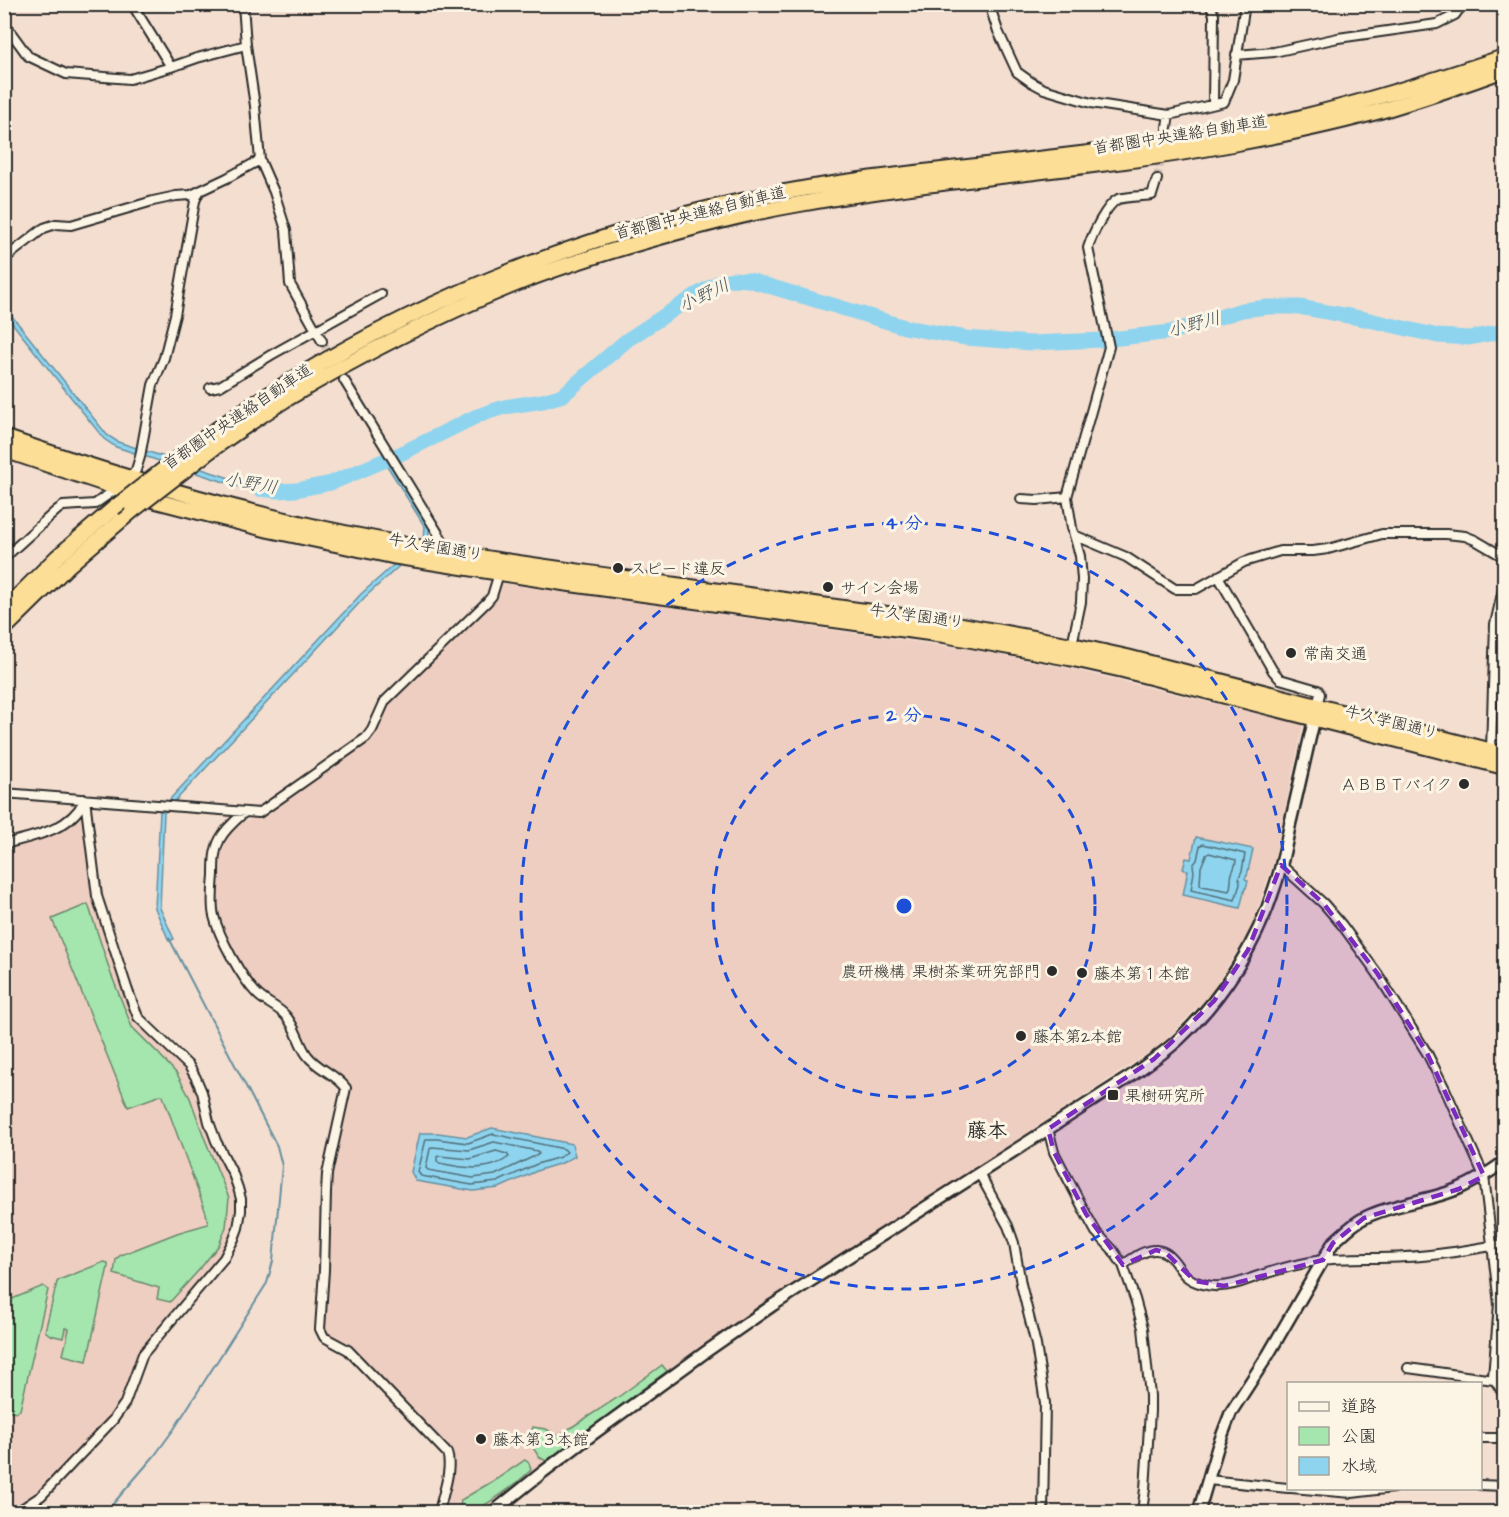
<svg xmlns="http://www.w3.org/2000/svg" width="1509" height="1517" font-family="'Architects Daughter','Klee One',sans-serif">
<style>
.built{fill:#eecec0}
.green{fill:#a5e5ae;stroke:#68886c;stroke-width:1.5}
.water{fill:#8ed4ef;stroke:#6690a1;stroke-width:1.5}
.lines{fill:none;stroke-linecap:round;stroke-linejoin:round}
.shore{stroke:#536f79;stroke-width:1.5}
.stream{stroke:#6690a1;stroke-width:2}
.river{stroke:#8ed4ef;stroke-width:15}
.street-tunnel{stroke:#ccbaae;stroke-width:8;stroke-dasharray:8 4;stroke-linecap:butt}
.street-casing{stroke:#2b2b2b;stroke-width:12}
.secondary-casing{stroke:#2b2b2b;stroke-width:15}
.highway-casing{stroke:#2b2b2b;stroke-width:18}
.street{stroke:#fcf5e5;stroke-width:8}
.secondary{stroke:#fcf5e5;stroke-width:10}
.highway{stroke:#fcde96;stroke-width:14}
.highway-bridge-casing{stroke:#2b2b2b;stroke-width:18;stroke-linecap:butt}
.highway-bridge{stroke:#fcde96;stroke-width:14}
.marked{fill:#7b2cbf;fill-opacity:0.2;stroke:#7b2cbf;stroke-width:4.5;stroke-dasharray:12 8;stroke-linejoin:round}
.ring{fill:none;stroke:#1d4ed8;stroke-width:3;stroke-dasharray:10 8}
.poi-dot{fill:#2b2b2b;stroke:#fcf5e5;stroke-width:2}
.labels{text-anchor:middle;stroke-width:6;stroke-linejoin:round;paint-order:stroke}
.street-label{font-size:16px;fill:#2b2b2b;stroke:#fcf5e5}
.poi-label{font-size:16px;fill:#2b2b2b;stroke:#fcf5e5;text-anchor:start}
.water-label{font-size:18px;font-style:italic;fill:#44555c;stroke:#fcf5e5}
.quarter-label{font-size:20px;font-weight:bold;fill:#2b2b2b;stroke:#fcf5e5}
.centre{fill:#1d4ed8;stroke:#fcf5e5;stroke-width:3}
.ring-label{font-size:18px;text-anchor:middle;font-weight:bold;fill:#1d4ed8;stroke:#fcf5e5;stroke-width:6;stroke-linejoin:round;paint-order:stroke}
</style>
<rect width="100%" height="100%" fill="#f4decf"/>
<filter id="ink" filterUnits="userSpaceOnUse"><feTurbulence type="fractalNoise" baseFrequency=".0167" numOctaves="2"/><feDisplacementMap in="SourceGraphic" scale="12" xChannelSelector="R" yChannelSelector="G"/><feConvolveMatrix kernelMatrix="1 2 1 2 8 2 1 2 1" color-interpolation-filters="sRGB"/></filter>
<g filter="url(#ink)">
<!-- built -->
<path class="built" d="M500,583L973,650L1067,668L1303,725L1273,863L1249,933L1209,995L1162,1044L673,1367L644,1387L531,1473L482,1512H442L452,1461L450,1451L351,1348L330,1336L325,1331L323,1326L328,1269L329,1189L333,1164L350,1091L348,1085L342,1078L311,1053L292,1018L268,1000L258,990L227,940L218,921L216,908L218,857L220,845L224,838L237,825L261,815L373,735L389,703L497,599L496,594Z
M78,815L83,817L92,887L97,907L129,1005L139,1024L180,1062L191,1078L200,1097L207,1128L232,1182L236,1196L237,1210L234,1227L229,1240L219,1258L140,1351L122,1400L112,1416L39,1492L10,1512H5V848L50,835L68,825Z"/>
<!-- green -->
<path class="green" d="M88,904L111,974L132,1027L159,1054L177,1074L190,1098L204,1137L229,1198L226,1227L219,1245L199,1270L170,1302L157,1299L159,1288L114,1274L116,1259L121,1255L177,1233L208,1224L206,1213L163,1096L161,1095L128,1107L52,919Z
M104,1262L108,1263V1267L87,1361L63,1355L69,1329L65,1328L63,1338L50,1335L45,1331L57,1282L59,1280Z
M43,1286L46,1288L48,1290L20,1410L17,1412L5,1410V1302Z
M662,1365L667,1371L546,1461L539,1457L528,1440L533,1427L546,1429L558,1436L617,1398Z
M525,1460L529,1463L531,1470C519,1482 480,1513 464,1512L460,1507L461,1500L498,1478Z"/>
<!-- water -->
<path class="water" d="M4,306L107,435L118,442L245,483L263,487L279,488V493L263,492L243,488L116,447L104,439L5,314Z
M390,461L430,525L428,540L365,597L164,813L160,908L174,939L169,941L155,908L160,811L171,798L361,594L424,538L425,527L386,464Z
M1196,837L1253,849L1247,876H1246L1245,879L1248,881L1246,888H1245L1240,908L1183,895L1188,870L1183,869L1186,858L1191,859Z
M492,1128L572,1144L575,1156L562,1163L539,1170L499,1188L473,1191L416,1181L411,1172L420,1133H438L467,1137Z"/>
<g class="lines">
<!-- shore -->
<path class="shore" d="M1203,844L1245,854L1242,871L1239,877L1240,884L1235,900L1191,890L1194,872L1193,865L1197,860L1200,846Z
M1209,853L1236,860C1236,866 1234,868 1232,873C1230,880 1232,885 1229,891L1202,886L1200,884L1201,867L1206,855Z
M493,1134L564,1149L567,1152L560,1157L537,1164L497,1182L472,1185L421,1176L418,1172L426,1139H437L468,1143Z
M494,1142L537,1151L539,1154L495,1175L473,1178L428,1170L426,1168L430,1149L432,1147L469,1150Z
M496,1151L507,1154L509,1157C488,1173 463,1168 439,1163L437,1161V1157L439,1156L470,1159Z"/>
<!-- stream -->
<path class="stream" d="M386,459L388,462
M106,1512L155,1455L174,1429L267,1283L273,1261L282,1166L277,1146L169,938"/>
<!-- river -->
<path class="river" d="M259,489L278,491L296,490L331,483L400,454L477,416L504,407L543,401L563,395L627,340L696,295L719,282L732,279L749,280L905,327L966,338L1031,343L1103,340L1171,332L1242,310L1268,307H1299L1365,319L1438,336L1469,338L1504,331"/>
<!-- street-tunnel -->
<path class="street-tunnel" d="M1157,179L1167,127
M322,341L333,360"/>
<!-- street casing -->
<g class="street-casing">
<path id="street" d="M132,4L171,67L197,58L246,45
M243,4L246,45L255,106L260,160L274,192L286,230L290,284L322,341
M989,4L998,31L1017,72L1031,82L1044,89L1091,103L1169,115L1224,102L1233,80L1245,4
M1210,4L1214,15L1213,104
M4,23L28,56L66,74L130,79L171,67
M1236,55L1274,52L1338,38L1437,24L1455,15L1463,4
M1167,127L1169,115
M4,259L44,228L56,224L71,225L153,201L176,196L191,195L227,178L260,160
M344,380L449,551
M210,388L220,386L271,355L381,294
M128,480L136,470L140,457L153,385L164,358L175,315L195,201L199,192
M1021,499L1037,500L1067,497
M1074,535L1126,557L1175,589H1196L1244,562L1280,551H1313L1328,549L1382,534H1446L1465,536L1475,540L1504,557
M4,558L57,510L63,506L95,504L119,487
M1218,576L1273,671L1280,679L1318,690L1320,694L1317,706
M1072,645L1081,602L1082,579L1080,556L1072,528L1067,497L1109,347L1088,248C1092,235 1106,205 1118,199C1124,197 1144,196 1152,195L1157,179
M1491,750L1495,624L1504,585
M4,793L259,813L366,738L372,730L385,701L487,602L492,596L500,570
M245,812C236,820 226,828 220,839C214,850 214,862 214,875C213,888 211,904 214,916C219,937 241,977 256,993C264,1002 277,1006 285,1015C296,1026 298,1043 307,1055C317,1069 336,1074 346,1088L327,1174L326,1192L324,1270L320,1329L324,1337L348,1350L447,1453C453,1469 442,1496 439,1512
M4,844C34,836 69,831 84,801
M1281,865L1324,904L1342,925L1377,973L1427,1053L1445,1089L1484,1176L1499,1304L1493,1377L1504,1395
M1048,1129L1054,1152L1086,1214L1096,1232L1112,1249L1123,1265L1135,1299L1143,1328L1150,1396V1411L1145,1489L1142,1512
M979,1173L1008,1226L1014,1243L1021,1284L1036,1345L1045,1403L1043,1512
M1123,1265C1132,1259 1144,1249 1156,1250C1172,1251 1176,1267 1186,1276C1194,1283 1210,1287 1220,1286C1233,1286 1244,1281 1255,1277C1275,1270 1302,1263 1322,1260C1348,1257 1378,1259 1405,1257C1438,1256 1471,1249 1504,1244
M1408,1368L1494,1380
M1480,1438H1504
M1208,1480L1288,1488
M1480,1485L1504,1486
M1291,1488L1352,1493L1393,1488
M17,1512L41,1496L113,1420L125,1403L143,1354L224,1258L234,1239L238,1228L241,1211V1199L238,1188L233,1174L216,1141L209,1122L202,1092L196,1078L189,1066L138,1017L128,991L97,896L85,799"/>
</g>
<!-- secondary casing -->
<g class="secondary-casing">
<path id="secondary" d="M493,1512L543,1472L593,1434L707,1351L773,1305L1131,1076C1147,1064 1164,1053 1178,1040C1222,999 1257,944 1275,886C1282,866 1286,845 1290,824C1299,787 1307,749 1316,712
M1196,1512L1200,1507L1218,1446L1231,1412L1268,1355L1333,1243C1343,1234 1353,1223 1366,1217C1395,1203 1430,1201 1460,1188C1476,1181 1490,1172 1504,1162"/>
</g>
<!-- highway casing -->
<g class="highway-casing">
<path id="highway" d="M4,437C131,481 259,518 391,542C468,557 546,567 625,578C731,592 838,607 945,622L1072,645L1127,657L1504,754
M196,444C361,324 551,241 750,199C881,171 1016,165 1148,145C1198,138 1249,130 1298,118C1368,101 1436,80 1504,57
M4,450L156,501L269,530L392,556L563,583L944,635L1069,658L1123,670L1504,767
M211,450C235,433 260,416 285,400C357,357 432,318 511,286C559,266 610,251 660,237C706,224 753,212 800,204C942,178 1086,171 1227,145C1281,135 1335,124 1387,109C1427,97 1466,84 1504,70
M4,610L57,557L114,508
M4,629L68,566L132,511"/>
</g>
<!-- street -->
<use href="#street" class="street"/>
<!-- secondary -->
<use href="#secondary" class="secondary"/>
<!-- highway -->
<use href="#highway" class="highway"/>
<!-- highway-bridge casing -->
<g class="highway-bridge-casing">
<path id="highway-bridge" d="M114,508L196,444
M132,511L211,450"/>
</g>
<!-- highway-bridge -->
<use href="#highway-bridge" class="highway-bridge"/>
</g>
</g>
<!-- marked area -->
<path class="marked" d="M1281,865L1324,904L1377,973L1427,1053L1484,1176L1459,1189L1364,1218L1333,1243L1323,1260L1224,1286L1195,1281L1166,1253L1156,1250L1123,1265L1086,1214L1054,1152L1048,1129L1154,1059L1214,1001L1248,950Z"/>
<!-- distance rings -->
<g class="ring">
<circle cx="904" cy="906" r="191"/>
<circle cx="904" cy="906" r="383"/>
</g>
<!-- markers -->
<g class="poi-dot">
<circle cx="618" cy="568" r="6"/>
<circle cx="828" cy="587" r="6"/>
<circle cx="1291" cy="653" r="6"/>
<circle cx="1464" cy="784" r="6"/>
<circle cx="1052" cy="971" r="6"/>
<circle cx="1082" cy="973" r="6"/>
<circle cx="1021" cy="1036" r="6"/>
<rect x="1107" y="1089" width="12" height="12" rx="3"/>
<circle cx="481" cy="1439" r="6"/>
</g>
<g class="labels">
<!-- street labels -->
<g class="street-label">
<text transform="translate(1180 134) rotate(-9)" y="6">首都圏中央連絡自動車道</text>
<text transform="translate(700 212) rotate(-14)" y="6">首都圏中央連絡自動車道</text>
<text transform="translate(237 416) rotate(-34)" y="6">首都圏中央連絡自動車道</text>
<text transform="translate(436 546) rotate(10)" y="6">牛久学園通り</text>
<text transform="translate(917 615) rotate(8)" y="6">牛久学園通り</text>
<text transform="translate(1392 721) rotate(14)" y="6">牛久学園通り</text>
</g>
<!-- poi labels -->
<g class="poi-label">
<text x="630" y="574">スピード違反</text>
<text x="840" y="593">サイン会場</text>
<text x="1303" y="659">常南交通</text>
<text x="1452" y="790" text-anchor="end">ＡＢＢＴバイク</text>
<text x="1040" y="977" text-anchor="end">農研機構 果樹茶業研究部門</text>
<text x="1094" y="979">藤本第１本館</text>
<text x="1033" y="1042">藤本第2本館</text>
<text x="1125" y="1101">果樹研究所</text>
<text x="493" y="1445">藤本第３本館</text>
</g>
<!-- water labels -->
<g class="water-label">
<text transform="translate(704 295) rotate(-26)" y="6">小野川</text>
<text transform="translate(1194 324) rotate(-15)" y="6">小野川</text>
<text transform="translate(251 483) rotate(10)" y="6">小野川</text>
</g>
<!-- quarter labels -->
<g class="quarter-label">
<text x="987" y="1137">藤本</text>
</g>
</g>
<circle cx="904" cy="906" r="9" class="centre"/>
<g class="ring-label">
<text x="904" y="529">4 分</text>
<text x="904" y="721">2 分</text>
</g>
<!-- margin -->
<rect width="1509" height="1517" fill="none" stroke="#fcf5e5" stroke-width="24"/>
<rect x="12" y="12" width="1485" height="1493" fill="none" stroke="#2b2b2b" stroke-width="2" filter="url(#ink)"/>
<!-- legend -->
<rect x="1287" y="1382" width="195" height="108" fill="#fcf5e5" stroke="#a8a49b" stroke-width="1.5"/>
<rect x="1299" y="1402" width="30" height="9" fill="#fcf5e5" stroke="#a8a49b" stroke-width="1.5"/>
<text x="1341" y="1412" font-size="18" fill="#2b2b2b">道路</text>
<rect x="1299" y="1427" width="30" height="18" fill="#a5e5ae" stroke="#a8a49b" stroke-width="1.5"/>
<text x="1341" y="1442" font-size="18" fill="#2b2b2b">公園</text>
<rect x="1299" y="1457" width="30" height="18" fill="#8ed4ef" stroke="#a8a49b" stroke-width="1.5"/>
<text x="1341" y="1472" font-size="18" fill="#2b2b2b">水域</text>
</svg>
